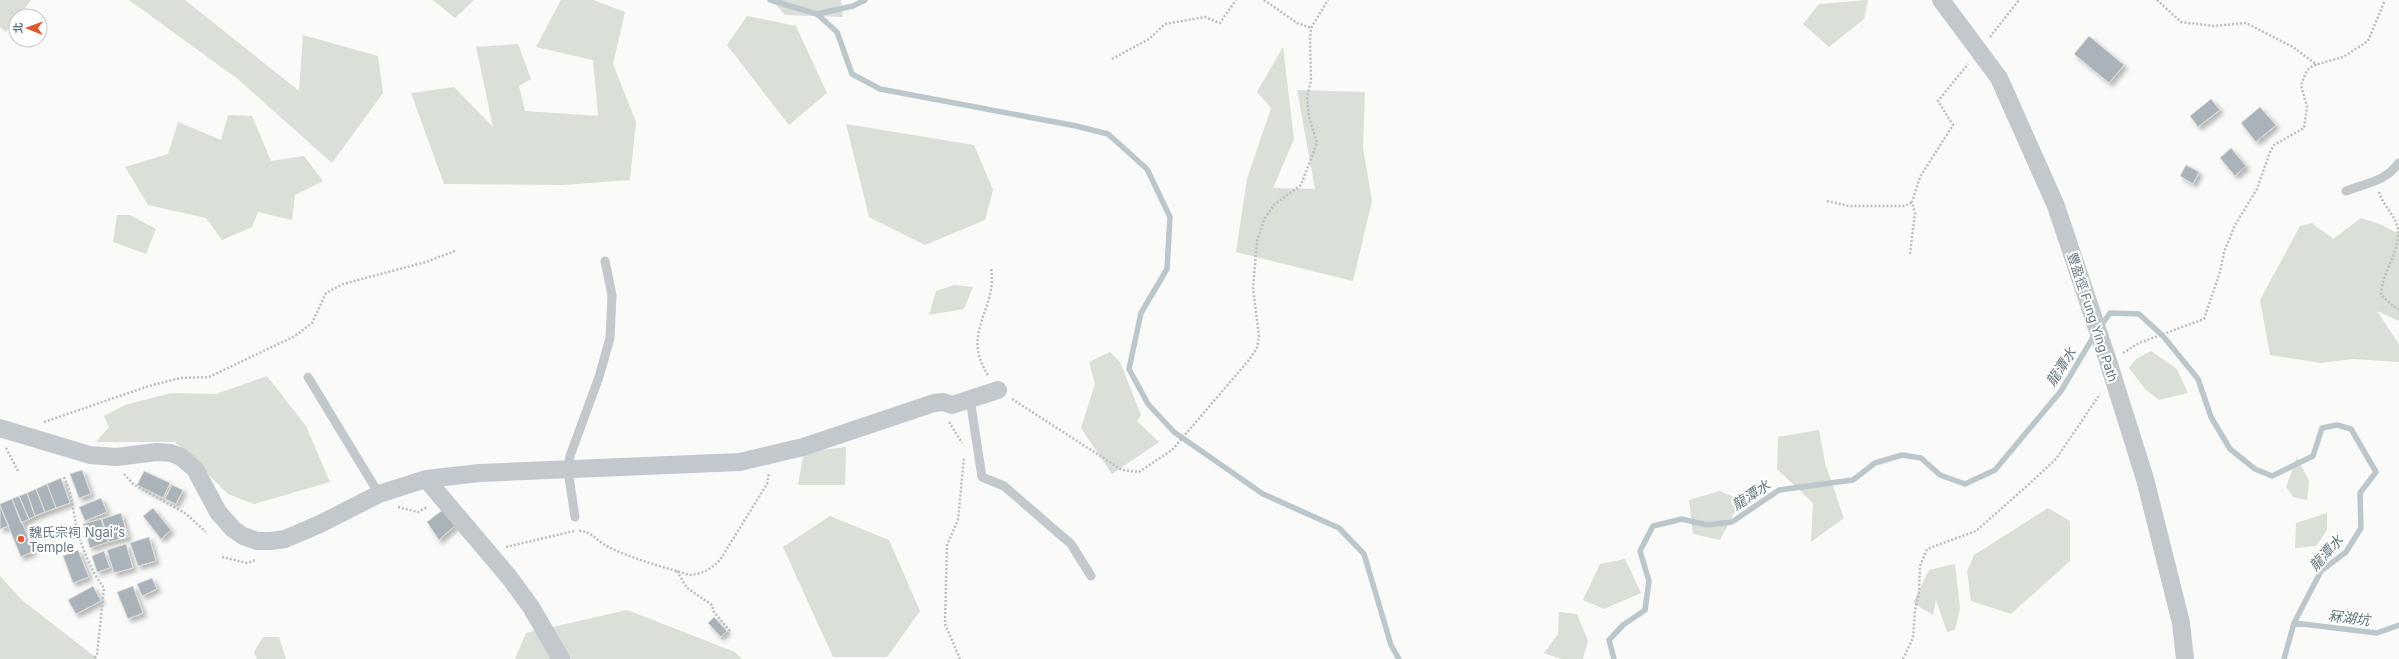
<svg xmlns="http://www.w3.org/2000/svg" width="2399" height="659" font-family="Inter,'Noto Sans TC',sans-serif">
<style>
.green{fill:#dadfd7}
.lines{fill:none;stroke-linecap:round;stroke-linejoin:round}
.stream{stroke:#bbc7cb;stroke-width:5.5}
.building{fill:#aab3b9;stroke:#dcdcda;filter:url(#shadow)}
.path{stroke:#bbbfc2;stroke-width:2.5;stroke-dasharray:2 2;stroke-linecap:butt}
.service{stroke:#c3c8cc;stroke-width:9}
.minor{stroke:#c3c8cc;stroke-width:18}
.poi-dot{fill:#e4572e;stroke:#fff;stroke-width:1.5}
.labels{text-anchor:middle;stroke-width:4;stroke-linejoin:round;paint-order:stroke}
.street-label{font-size:13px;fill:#657683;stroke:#fff}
.poi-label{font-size:13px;fill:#657683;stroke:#fff;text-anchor:start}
.water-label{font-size:14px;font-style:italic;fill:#60757c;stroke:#fff}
</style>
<defs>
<filter id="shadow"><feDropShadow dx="3.5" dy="3.5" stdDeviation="2" flood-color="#0004"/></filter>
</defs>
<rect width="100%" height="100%" fill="#fafaf8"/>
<!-- green -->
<path class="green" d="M0,0H31L19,16H16V20L6,32L0,27Z
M129,0H185L299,91L303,35L378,56L383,93L332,163L239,80Z
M433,0H474L455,18Z
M561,0H593L625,12L613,64L636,122L630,180L562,185L444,184L411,93L454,87L493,127L476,47L518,44L531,79L519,86L525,111L598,116L593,60L536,47Z
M772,0H841L843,17L785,15Z
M1868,0L1864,19L1829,47L1803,24L1819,4Z
M747,16L796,26L827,93L789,125L727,45Z
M1283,47L1294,139L1273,188L1315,189L1297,90L1365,92L1363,148L1372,201L1353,281L1236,252L1247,179L1271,108L1257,92Z
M228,115L252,116L271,161L304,156L323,181L295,195L292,220L258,212L252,227L222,240L206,218L148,205L125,167L168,154L178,122L221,140Z
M846,124L974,145L993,190L985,220L925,245L869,217Z
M117,215H130L156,229L146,254L113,242Z
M2361,218L2382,225L2399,234V321L2377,311L2399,344V362L2353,359L2321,363L2270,355L2260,300L2300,226L2312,223L2333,239Z
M954,285L973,287L964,309L929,315L936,291Z
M2151,351L2177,369L2188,393L2159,400L2145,389L2129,368L2136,359Z
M1110,352L1120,362L1141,415L1137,421L1159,442L1112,474L1081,428L1095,384L1089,362Z
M267,376L306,426L330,482L254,504L228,494L175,442H96L109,427L104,416L125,405L171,393L216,394Z
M1819,430L1825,463L1844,518L1811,542L1813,503L1777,469L1778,437Z
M846,447L845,485H798L804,452Z
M2297,457L2309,481L2307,500L2293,497L2286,487Z
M1720,491L1741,500L1720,540L1693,534L1689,500Z
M2048,508L2070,521V561L2011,614L1971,601L1967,571L1974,555Z
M2327,513V530L2316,546L2295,548L2296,523Z
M830,516L889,540L920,611L887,657H833L783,547Z
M1625,559L1641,593L1604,609L1583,600L1600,564Z
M1955,564L1960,608L1955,630L1947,632L1936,600L1933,615L1913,603L1929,570Z
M0,576L23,601L98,659H0Z
M627,610L735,652L742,659H515L526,633Z
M1559,612L1577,614L1588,641L1583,659H1561L1544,653L1558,634Z
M263,637H279L286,659H257L254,652Z"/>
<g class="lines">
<!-- stream -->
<path class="stream" d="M770,0L817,14L837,32L852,74L880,89L1076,126L1108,134L1147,169L1170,217L1167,269L1141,313L1129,369L1148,404L1174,432L1263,494L1339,528L1364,554L1391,645L1399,659
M817,14L853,6L865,0
M2100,327L2110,313L2139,314L2163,336L2198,379L2211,417L2230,449L2255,469L2272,476L2313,456L2322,428L2337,425L2351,429L2376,472L2360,493L2361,528L2346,552L2321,571L2294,623L2284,659
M2294,623L2377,633L2399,625
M1614,659L1609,640L1623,625L1645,610L1649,581L1640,551L1653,526L1682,519L1707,525L1732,522L1779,490L1853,480L1875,463L1902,455L1921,458L1940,475L1965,484L1995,470L2061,391L2095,334"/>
</g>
<!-- building -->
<path class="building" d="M2089,36L2124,65L2109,83L2074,54Z
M2211,99L2220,110L2198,127L2190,116Z
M2260,107L2276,125L2256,142L2241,123Z
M2231,148L2246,166L2235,176L2220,158Z
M2186,165L2199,172L2193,184L2180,176Z
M82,470L91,494L79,498L70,474Z
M144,471L170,483L163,498L137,485Z
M61,478L70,503L56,508L47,484Z
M47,484L56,508L45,512L36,489Z
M172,485L183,490L176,504L165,499Z
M36,489L45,512L35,516L27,493Z
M27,493L35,516L29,519L19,496Z
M19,496L29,519L21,523L12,499Z
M101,498L107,512L85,521L79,507Z
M12,499L34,551L21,557L0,506V504Z
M0,506L9,526L0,529Z
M153,508L171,530L161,539L143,516Z
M444,509L456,525L439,540L427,522Z
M121,513L128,537L109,542L102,519Z
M101,519L108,542L90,548L83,524Z
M149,537L156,561L138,566L130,543Z
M126,544L133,568L114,573L107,550Z
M78,550L89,577L73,583L63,556Z
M104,551L110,568L97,572L92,556Z
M152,578L157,589L142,596L137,584Z
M93,586L101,601L76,614L68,600Z
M133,586L143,613L128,619L117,592Z
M714,617L727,631L721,637L708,623Z"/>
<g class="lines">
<!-- path -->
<path class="path" d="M1264,0L1297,23L1311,28
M2157,0L2181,22L2214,26L2246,23L2293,47L2317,65
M1990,37L2019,0
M1112,59L1149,39L1165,24L1205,17L1220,23L1236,0
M2379,192C2383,206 2398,218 2398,231C2399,254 2382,272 2381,295L2393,306L2399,309
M1827,201L1849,206H1905L1912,202
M1910,254L1915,213L1912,202L1920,177L1953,125L1938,101L1968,64
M2123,353L2139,343L2204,319L2220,272L2224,252L2235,225L2257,189L2270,152L2274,145L2304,128L2307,107L2301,85L2307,70L2314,65L2343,57L2368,41L2385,0
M988,375C960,332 998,310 991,268
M1012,399L1122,470L1139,472L1172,450L1249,360L1257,348L1259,336L1253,288L1257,241L1265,218L1274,205L1301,185L1317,143L1309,117L1307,97L1311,80L1310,39L1311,28L1328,0
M44,422L149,386L180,378L209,377L295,336L312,323L326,293L343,284L426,262L455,251
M949,422L962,443
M6,448L18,471
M124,474L133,484L185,513L206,532
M64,477C71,492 73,509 76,525C81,546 91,571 104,588L97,655L93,659
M398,507L418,512L427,507
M579,531C591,531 596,540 605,545C631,559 661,566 689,575C702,574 710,570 720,560L767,484L769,473
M506,547L574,531
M222,557L247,563L256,560
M677,571L687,588L712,605L714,612L730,631L722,639
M960,659L945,624L947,545L958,520L964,457
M1903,659L1913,638L1915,610L1919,593L1920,566L1927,549L1976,531L2028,485L2056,459L2100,394"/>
<!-- service -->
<path class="service" d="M2346,191C2366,183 2385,182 2399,163
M308,377L379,494
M970,399L982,477L1004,486L1071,544L1091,576
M575,517L568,470L570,456L599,377L610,338L612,295L605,261"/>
<!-- minor -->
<path class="minor" d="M1941,0L1999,78L2056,206L2108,361L2145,479L2181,623L2185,659
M0,428L90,455L116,457L157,452L171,453L181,457L195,469L218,512L233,529L243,536L257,541H271L285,539L320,524L379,494L426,479L480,473L740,462L803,447L934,403L943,402L952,405L998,390
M426,479L509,577L531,607L561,659"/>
</g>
<!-- markers -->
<circle class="poi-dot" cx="21" cy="539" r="4"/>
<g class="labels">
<!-- street labels -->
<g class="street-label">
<text transform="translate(2093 317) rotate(72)" y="5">豐盈徑 Fung Ying Path</text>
</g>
<!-- poi labels -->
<g class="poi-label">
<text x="29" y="537">魏氏宗祠 Ngai“s<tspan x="29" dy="15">Temple</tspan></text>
</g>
<!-- water labels -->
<g class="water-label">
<text transform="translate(2061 367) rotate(-57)" y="5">龍潭水</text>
<text transform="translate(1751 495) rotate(-33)" y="5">龍潭水</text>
<text transform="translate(2326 553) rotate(-48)" y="5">龍潭水</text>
<text transform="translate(2349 618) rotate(7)" y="5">冧湖坑</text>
</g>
</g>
<!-- north arrow -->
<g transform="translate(28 28) rotate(271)"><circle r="19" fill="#ffffff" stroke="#c1c8cd"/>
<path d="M0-3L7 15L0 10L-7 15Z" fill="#e4572e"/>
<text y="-6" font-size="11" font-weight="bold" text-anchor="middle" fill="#657683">北</text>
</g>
</svg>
